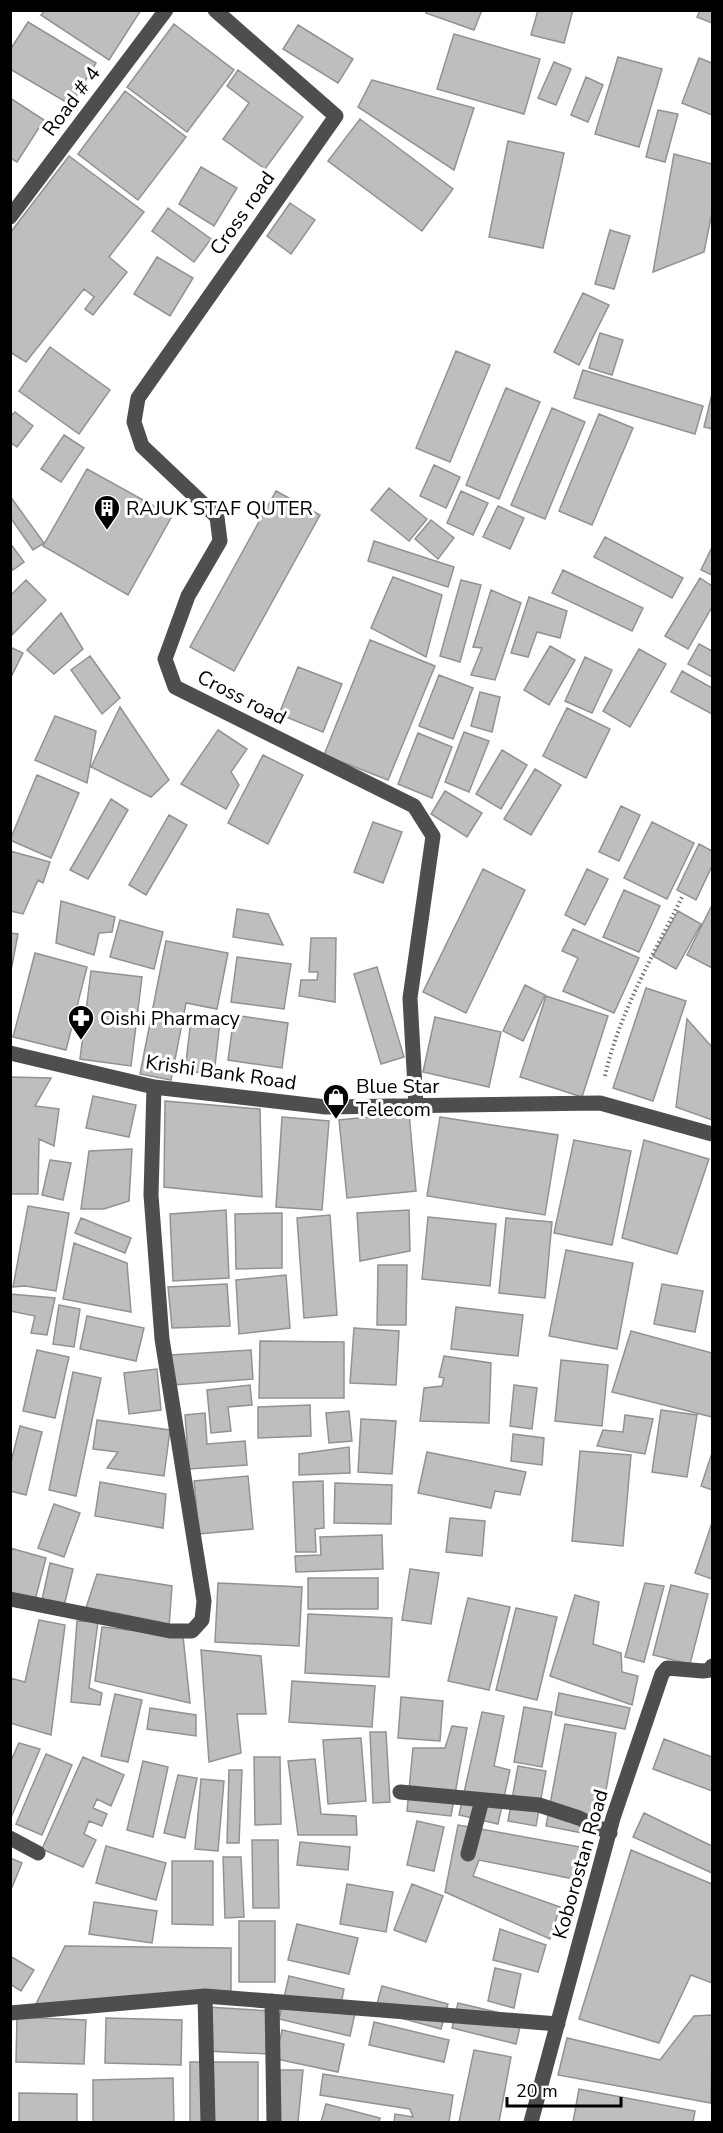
<svg xmlns="http://www.w3.org/2000/svg" width="723" height="2133" font-family="'Nunito Sans',sans-serif">
<style>
.building{fill:#bebebe;stroke:#929292;stroke-width:1.5}
.lines{fill:none;stroke-linecap:round;stroke-linejoin:round}
.path{stroke:#707070;stroke-width:4;stroke-dasharray:1.5 3;stroke-linecap:butt}
.minor{stroke:#4e4e4e;stroke-width:15}
.labels{text-anchor:middle;stroke-width:6;stroke-linejoin:round;paint-order:stroke}
.street-label{font-size:20px;fill:#000;stroke:#fff}
.poi-label{font-size:20px;fill:#000;stroke:#fff;text-anchor:start}
</style>
<rect width="100%" height="100%" fill="#fff"/>
<!-- building -->
<path class="building" d="M45,10H141L109,60L41,15Z
M427,10H482L474,30L426,13Z
M538,10H573L564,43L531,35Z
M700,10H712V23L697,17Z
M28,22L96,63L71,105L10,69V50Z
M174,24L234,70L187,132L127,87Z
M298,25L353,59L338,83L283,49Z
M454,34L540,59L524,114L437,89Z
M618,57L662,69L639,147L595,134Z
M699,58L712,63V115L682,103Z
M554,62L571,69L556,105L538,98Z
M238,70L303,117L265,169L223,139L249,103L227,86Z
M586,77L603,85L588,122L571,115Z
M372,80L474,108L454,170L358,107Z
M125,91L186,137L138,200L78,154Z
M10,98L44,120L17,162L10,158Z
M658,110L678,114L665,162L646,157Z
M360,119L453,189L422,231L328,161Z
M508,141L564,153L543,248L489,237Z
M674,154L712,164V213L704,252L653,272Z
M69,156L144,212L109,257L127,272L93,315L85,309L94,297L84,289L26,362L10,352V233Z
M201,167L237,188L214,226L179,204Z
M290,203L315,220L291,254L267,236Z
M168,208L211,239L194,262L152,231Z
M610,230L630,236L614,289L595,284Z
M157,257L193,278L170,316L134,294Z
M583,293L609,305L579,365L554,352Z
M600,333L623,340L612,375L589,368Z
M50,347L110,390L79,434L19,391Z
M456,351L490,365L450,462L416,448Z
M583,370L703,406L695,434L574,398Z
M506,388L540,402L499,499L466,485Z
M712,394V429L704,427Z
M552,408L585,422L545,519L511,505Z
M15,412L33,426L17,447L10,442V417Z
M599,414L633,428L592,525L559,511Z
M64,435L84,448L61,482L41,469Z
M434,465L460,477L446,508L420,496Z
M87,469L172,516L128,595L43,546Z
M389,488L427,519L409,541L371,510Z
M276,491L320,515L234,671L190,647Z
M461,491L488,503L473,535L447,523Z
M10,496L44,543L33,550L10,517Z
M498,506L524,518L510,549L483,537Z
M431,520L454,538L438,559L415,539Z
M605,537L683,578L672,598L594,557Z
M374,541L454,567L448,587L368,561Z
M10,543L24,562L13,570L10,565Z
M712,547V575L701,570Z
M563,570L643,608L632,631L552,593Z
M393,577L442,595L426,657L371,628Z
M700,578L712,586V607L688,649L665,636Z
M26,580L46,600L12,635L10,596Z
M461,580L481,585L460,662L440,656Z
M491,590L521,603L495,680L471,675L482,648L473,647Z
M529,597L567,611L560,638L537,632L528,657L511,653Z
M61,613L83,649L54,674L27,650Z
M370,640L435,666L388,780L324,755Z
M699,644L712,651V677L688,664Z
M550,646L575,660L549,705L524,690Z
M10,647L23,653L10,679Z
M639,649L666,664L630,727L603,711Z
M90,656L120,698L102,714L71,670Z
M585,657L612,670L592,713L565,701Z
M298,667L342,684L323,732L279,714Z
M682,671L712,688V714L671,692Z
M439,675L473,688L453,739L419,726Z
M480,692L500,697L492,732L471,726Z
M120,707L169,780L151,797L91,767Z
M567,708L610,729L586,778L543,756Z
M55,716L96,731L87,783L35,760Z
M218,730L247,749L231,772L239,785L226,809L181,784Z
M464,732L489,741L469,792L445,782Z
M418,733L452,747L432,798L398,784Z
M502,750L527,765L501,809L476,794Z
M263,755L303,775L268,844L228,823Z
M535,769L561,785L531,835L504,819Z
M37,775L79,793L51,858L10,840Z
M445,791L482,813L467,837L431,814Z
M111,799L128,810L88,879L70,870Z
M621,806L640,815L619,861L599,852Z
M169,815L187,825L146,895L129,885Z
M373,822L402,832L383,883L354,872Z
M652,822L694,843L667,899L624,878Z
M699,844L712,851V866L696,900L677,890Z
M10,851L50,862L43,883L38,880L23,914L10,911Z
M483,869L525,890L466,1013L423,992Z
M587,869L608,879L585,925L565,915Z
M624,890L660,906L639,952L603,937Z
M61,901L115,917L112,932L99,933L94,955L56,943Z
M712,905V968L687,955Z
M237,909L268,914L283,945L233,937Z
M678,911L701,924L676,969L653,956Z
M120,920L163,932L154,969L110,957Z
M573,929L639,958L614,1013L563,991L578,958L562,951Z
M10,933L18,934L10,976Z
M311,938H336L335,1002L299,996L301,980H317L318,972H309Z
M166,941L228,953L217,1009L186,1003L171,1080L140,1074Z
M35,953L87,967L66,1050L13,1037Z
M237,957L291,964L284,1009L231,1002Z
M377,967L404,1057L381,1064L354,974Z
M91,971L142,977L131,1066L80,1059Z
M525,985L545,995L523,1041L503,1031Z
M646,988L686,1001L653,1101L613,1088Z
M546,996L608,1016L582,1097L520,1077Z
M234,1015L288,1023L282,1068L228,1060Z
M435,1017L501,1032L489,1087L423,1072Z
M191,1019L220,1022L214,1074L185,1071Z
M687,1019L712,1047V1120L676,1107Z
M10,1077L51,1078L35,1106L59,1109L54,1146L39,1139L38,1194H10Z
M93,1096L136,1105L129,1137L86,1128Z
M165,1101L260,1109L262,1197L164,1187Z
M409,1113L416,1191L347,1198L339,1120Z
M282,1117L329,1121L322,1210L276,1207Z
M440,1117L558,1135L545,1215L427,1196Z
M574,1140L631,1151L612,1245L554,1233Z
M644,1140L709,1159L677,1254L622,1238Z
M132,1149L129,1201L104,1209H81L89,1151Z
M50,1160L71,1163L63,1200L42,1195Z
M28,1206L69,1213L56,1291L25,1286L13,1287Z
M226,1210L229,1278L173,1281L170,1214Z
M409,1210L410,1251L360,1261L357,1213Z
M282,1213V1268L236,1269L235,1214Z
M330,1215L337,1315L304,1318L297,1218Z
M428,1217L496,1224L490,1286L422,1279Z
M81,1218L131,1238L125,1253L75,1233Z
M506,1218L552,1222L545,1298L499,1293Z
M74,1243L127,1263L131,1312L63,1299Z
M566,1250L633,1263L617,1349L549,1336Z
M378,1265H407L406,1325H377Z
M286,1275L290,1328L239,1334L236,1280Z
M227,1284L230,1326L172,1328L168,1287Z
M662,1284L703,1291L695,1332L654,1324Z
M10,1294L55,1298L47,1335L31,1333L35,1316L10,1311Z
M59,1305L80,1309L74,1347L53,1344Z
M456,1307L523,1315L518,1356L451,1349Z
M87,1316L144,1328L136,1361L80,1349Z
M354,1328L399,1331L396,1385L350,1383Z
M631,1331L712,1353V1417L612,1392Z
M260,1341L344,1342V1398H259Z
M37,1350L69,1357L55,1418L23,1411Z
M251,1350L253,1379L173,1385L171,1355Z
M444,1356L491,1363L489,1423L420,1421L424,1388L442,1386L444,1378L439,1377Z
M561,1360L608,1365L602,1426L555,1421Z
M157,1369L161,1410L129,1414L124,1373Z
M73,1372L101,1378L76,1496L49,1490Z
M250,1385L252,1405L228,1407L231,1431L211,1433L207,1390Z
M514,1385L537,1388L532,1429L510,1426Z
M310,1405L311,1436L258,1438V1407Z
M661,1410L697,1415L687,1477L652,1472Z
M349,1411L352,1441L329,1443L326,1413Z
M205,1413L207,1444L245,1441L247,1465L189,1469L185,1415Z
M625,1415L653,1419L645,1454L597,1446L603,1430L623,1432Z
M361,1419L396,1421L392,1474L358,1472Z
M97,1420L170,1430L164,1476L107,1468L118,1452L93,1449Z
M20,1426L42,1432L26,1495L10,1491V1466Z
M513,1434L544,1438L542,1465L511,1461Z
M349,1447L350,1473L299,1475V1454Z
M580,1451L631,1455L623,1546L572,1541Z
M427,1452L526,1472L520,1495L495,1491L491,1508L418,1493Z
M712,1453V1490L701,1486Z
M248,1476L253,1529L199,1534L194,1481Z
M323,1481L324,1528L315,1529L316,1552H296L293,1482Z
M100,1482L166,1494L163,1528L95,1516Z
M335,1483L392,1485L391,1524L334,1523Z
M54,1504L80,1513L64,1557L38,1548Z
M450,1518L485,1521L482,1556L446,1552Z
M712,1523V1579L695,1573Z
M382,1535L383,1569L296,1572L295,1556L321,1555L320,1537Z
M10,1548L46,1558L35,1600L10,1593Z
M50,1563L73,1569L64,1606L42,1600Z
M410,1569L439,1573L431,1624L402,1620Z
M97,1574L172,1586L169,1627L85,1611Z
M308,1578H378V1609H308Z
M218,1583L302,1587L299,1646L215,1642Z
M645,1583L664,1586L644,1662L625,1657Z
M671,1585L708,1594L690,1664L653,1655Z
M575,1595L599,1602L593,1644L621,1653L622,1672L638,1676L632,1705L550,1676Z
M468,1598L510,1607L489,1690L448,1681Z
M516,1608L557,1617L537,1700L496,1690Z
M308,1614L392,1618L389,1677L305,1673Z
M39,1620L65,1625L51,1735L10,1723V1678L25,1682Z
M77,1621L98,1622L89,1688L102,1693L100,1705L71,1702Z
M102,1627L183,1636L190,1703L95,1681Z
M201,1650L261,1656L266,1714H237L241,1753L209,1762Z
M292,1681L375,1686L372,1727L289,1722Z
M559,1693L630,1708L625,1729L555,1715Z
M115,1694L142,1700L128,1762L101,1756Z
M401,1697L443,1701L440,1741L398,1738Z
M524,1707L552,1712L542,1767L514,1762Z
M150,1708L196,1715V1736L147,1729Z
M482,1712L504,1716L494,1766L510,1770L498,1824L459,1815Z
M565,1724L616,1733L598,1836L546,1826Z
M452,1726L467,1728L451,1816L407,1811L413,1748H445Z
M370,1732H386L390,1802L373,1803Z
M361,1738L366,1801L328,1804L323,1740Z
M664,1739L712,1757V1791L653,1769Z
M19,1743L40,1749L10,1820V1763Z
M46,1754L72,1765L42,1835L16,1824Z
M83,1757L124,1775L111,1806L97,1799L93,1808L107,1814L102,1826L89,1821L84,1834L96,1840L83,1867L42,1849Z
M254,1757H280L281,1824L255,1825Z
M315,1759L321,1814L356,1816L357,1835H298L288,1761Z
M143,1761L168,1767L153,1837L127,1830Z
M518,1766L546,1771L536,1826L508,1821Z
M229,1770H242L239,1843H227Z
M178,1775L197,1778L185,1838L164,1833Z
M201,1779L224,1781L218,1851L195,1849Z
M644,1813L712,1846V1873L633,1837Z
M417,1821L444,1827L434,1871L407,1865Z
M458,1825L586,1848L579,1880L479,1860L473,1876L560,1907L550,1939L445,1892Z
M252,1840H278L279,1908H253Z
M300,1842L350,1847L348,1870L297,1865Z
M106,1846L166,1863L156,1900L96,1883Z
M631,1850L712,1884V1983L691,1975L659,2043L579,2019Z
M223,1857H241L244,1917L225,1918Z
M10,1858L22,1863L10,1892Z
M172,1861H213V1925L172,1924Z
M347,1884L393,1892L386,1932L340,1924Z
M412,1884L443,1896L426,1942L394,1930Z
M94,1902L157,1911L152,1943L89,1934Z
M239,1921H275V1982H239Z
M297,1924L358,1938L349,1974L288,1960Z
M500,1929L546,1945L538,1972L493,1960Z
M65,1946L231,1948V1996L36,2004Z
M10,1956L34,1970L21,1991L10,1984Z
M495,1968L521,1974L514,2008L488,2001Z
M289,1976L344,1989L341,2004L355,2013L350,2036L279,2019Z
M382,1986L448,2004L441,2029L375,2011Z
M458,2003L522,2018L516,2044L452,2028Z
M207,2007L270,2011L268,2054L205,2051Z
M712,2015L711,2103L558,2075L567,2038L660,2060L694,2016Z
M17,2017L86,2020L84,2064L16,2062Z
M106,2018L182,2020L181,2065L105,2063Z
M374,2022L449,2040L444,2062L369,2045Z
M282,2030L344,2044L338,2072L276,2059Z
M474,2050L511,2057L499,2122H459Z
M190,2062H258V2122H190Z
M280,2070H303L298,2122H274Z
M323,2074L453,2095L449,2122H394L395,2114L413,2117L410,2109L320,2095Z
M173,2078L174,2122H93V2080Z
M579,2089L695,2111L693,2122H573Z
M19,2093L77,2094V2122H19Z
M326,2104L380,2118L379,2122H321Z"/>
<g class="lines">
<!-- path -->
<path class="path" d="M605,1076C619,1013 654,954 682,897"/>
<!-- minor -->
<path class="minor" d="M215,10L336,116L138,398L134,422L142,446L217,517L220,541L188,596L165,659L175,687L414,806L433,836L410,998L416,1106
M10,217L166,10
M10,1053L154,1087L326,1107L600,1103L712,1134
M10,1599L170,1631H192L202,1620L204,1601L162,1339L151,1195L154,1087
M400,1792L539,1805L579,1818L610,1833
M10,1838L38,1853
M468,1854L482,1800
M205,1996L208,2122
M272,2001L274,2122
M10,2013L205,1996L558,2024
M531,2122L613,1818L662,1674L667,1668L703,1671L710,1670L712,1666"/>
</g>
<!-- icons -->
<defs>
<g id="building-pin" transform="scale(1.35)"><path d="M0 17L-7.5 6A9.5 9.5 0 1 1 7.5 6Z" fill="#000" stroke="#fff"/><path d="M-4-6H4V6H1V3H-1V6H-4ZM-2.5-4.3h1.7v1.8h-1.7ZM.8-4.3h1.7v1.8H.8ZM-2.5-1h1.7V.8h-1.7ZM.8-1h1.7V.8H.8Z" fill="#fff"/></g>
<g id="pharmacy-pin" transform="scale(1.35)"><path d="M0 17L-7.5 6A9.5 9.5 0 1 1 7.5 6Z" fill="#000" stroke="#fff"/><path d="M-2-6h4v4h4v4h-4v4h-4v-4h-4v-4h4Z" fill="#fff"/></g>
<g id="shop-pin" transform="scale(1.35)"><path d="M0 17L-7.5 6A9.5 9.5 0 1 1 7.5 6Z" fill="#000" stroke="#fff"/><path d="M-5-2.5h2.3a2.7 3.5 0 0 1 5.4 0H5L5.5 6h-11ZM-1.5-2.5h3a1.5 2.3 0 0 0-3 0Z" fill="#fff"/></g>
</defs>
<g fill-rule="evenodd">
<use href="#building-pin" x="107" y="508"/>
<use href="#pharmacy-pin" x="81" y="1018"/>
<use href="#shop-pin" x="336" y="1097"/>
</g>
<g class="labels">
<!-- street labels -->
<g class="street-label">
<text transform="translate(71 101) rotate(-53)" y="7">Road # 4</text>
<text transform="translate(242 213) rotate(-55)" y="7">Cross road</text>
<text transform="translate(242 697) rotate(27)" y="7">Cross road</text>
<text transform="translate(221 1072) rotate(8)" y="7">Krishi Bank Road</text>
<text transform="translate(580 1864) rotate(-74)" y="7">Koborostan Road</text>
</g>
<!-- poi labels -->
<g class="poi-label">
<text x="126" y="515">RAJUK STAF QUTER</text>
<text x="100" y="1025">Oishi Pharmacy</text>
<text x="356" y="1093">Blue Star<tspan x="356" dy="23">Telecom</tspan></text>
</g>
</g>
<!-- border -->
<rect width="723" height="2133" fill="none" stroke="#000000" stroke-width="24"/>
<!-- scale -->
<path d="M507 2097v9h114v-9" fill="none" stroke="#000000" stroke-width="3"/>
<text x="516" y="2097" font-size="18" fill="#000000" stroke="#ffffff" stroke-width="4.5" paint-order="stroke">20 m</text>
</svg>
